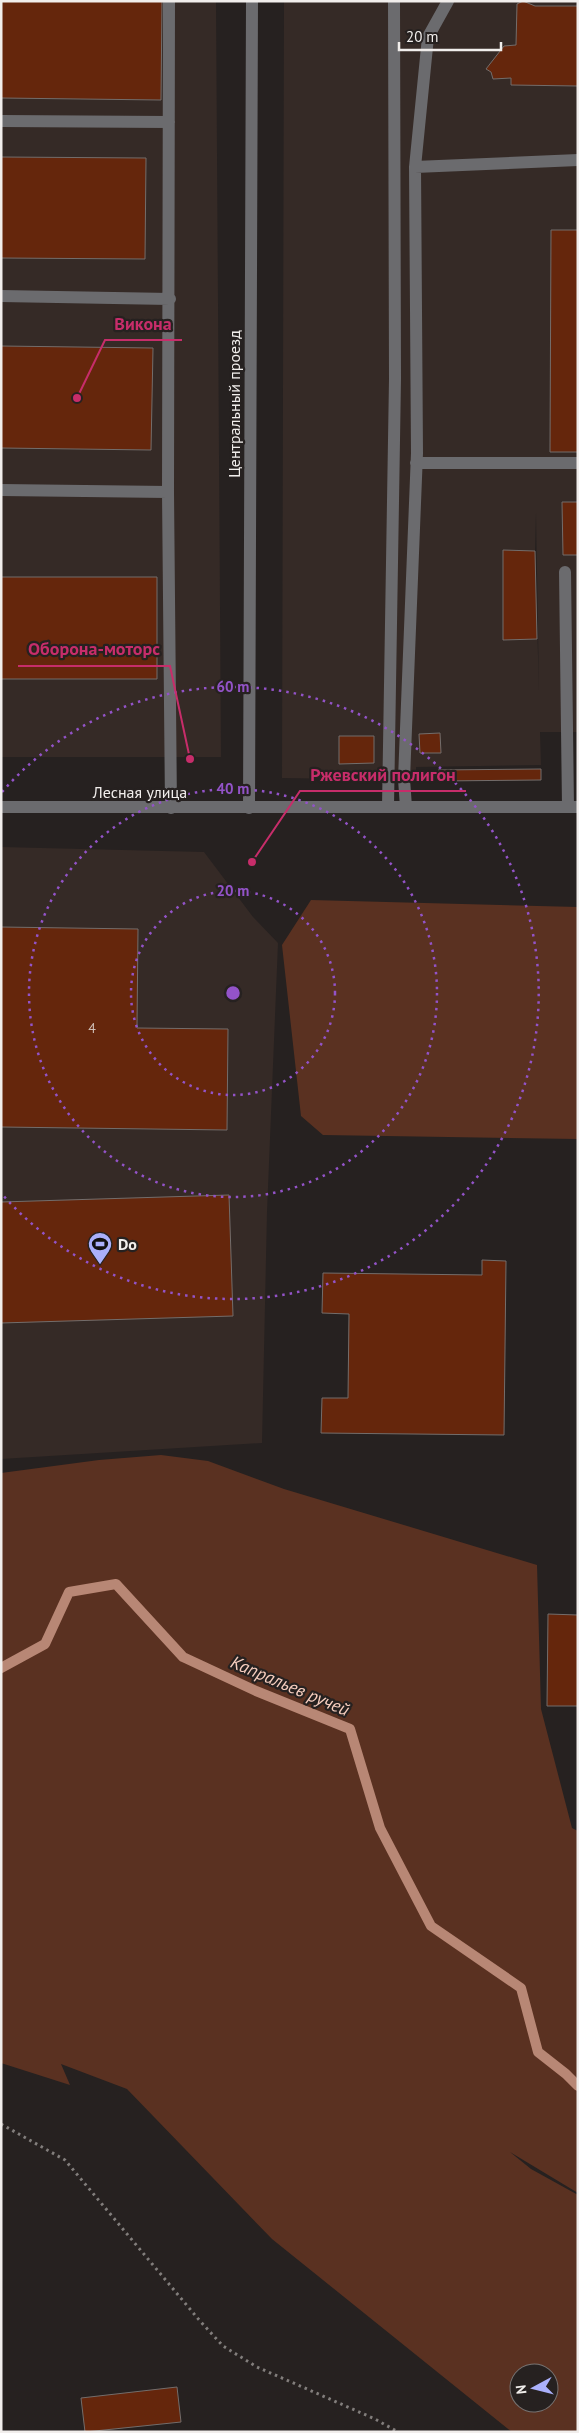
<svg xmlns="http://www.w3.org/2000/svg" width="579" height="2433" font-family="'PT Sans',sans-serif">
<style>
.built{fill:#352a26;fill-rule:evenodd}
.green{fill:#5a3121;fill-rule:evenodd}
.lines{fill:none;stroke-linecap:round;stroke-linejoin:round}
.stream{stroke:#b88775;stroke-width:10}
.building{fill:#65260c;stroke:#736d6b}
.path{stroke:#827e7c;stroke-width:3;stroke-dasharray:2.5 4;stroke-linecap:butt}
.lane{stroke:#6b6b6e;stroke-width:12}
.street{stroke:#6b6b6e;stroke-width:12}
.ring{fill:none;stroke:#9353c8;stroke-width:2.5;stroke-dasharray:2.5 5}
.labels{text-anchor:middle;stroke-width:4.5;stroke-linejoin:round;paint-order:stroke}
.number-label{font-size:14px;fill:#cebcb4}
.street-label{font-size:16px;fill:#f1eeec;stroke:#262120}
.poi-label{font-size:16px;font-weight:bold;fill:#f1eeec;stroke:#262120;text-anchor:start}
.water-label{font-size:18px;font-style:italic;fill:#f7cebf;stroke:#262120}
.centre{fill:#9353c8;stroke:#262120;stroke-width:2.5}
.ring-label{font-size:15px;text-anchor:middle;font-weight:bold;fill:#9353c8;stroke:#262120;stroke-width:4.5;stroke-linejoin:round;paint-order:stroke}
.leader{fill:none;stroke:#c72d6a;stroke-width:2}
.callout-dot{fill:#c72d6a;stroke:#262120;stroke-width:2}
.callout-label{font-size:18px;text-anchor:middle;font-weight:bold;fill:#c72d6a;stroke:#262120;stroke-width:4.5;stroke-linejoin:round;paint-order:stroke}
</style>
<rect width="100%" height="100%" fill="#262120"/>
<!-- built -->
<path class="built" d="M1,1H216L221,757H1Z
M284,1H578V732H540L541,765L416,767V780L282,778ZM536,513L539,690V691L535,551Z
M1,847L204,852L253,917L278,943L267,1212L262,1443L1,1459Z"/>
<!-- green -->
<path class="green" d="M311,900L578,907V1139L323,1135L301,1116L282,945Z
M161,1455L208,1461L284,1489L537,1565L541,1709L572,1828L578,1831V2193L510,2152L531,2169L578,2195V2432H512L272,2239L127,2089L61,2064L70,2085L1,2063V1473L99,1460ZM519,2373H549V2403H519Z"/>
<g class="lines">
<!-- stream -->
<path class="stream" d="M1,1668L45,1644L69,1592L116,1584L183,1657L256,1691L350,1729L380,1828L431,1926L521,1988L538,2052L566,2074L578,2086"/>
</g>
<!-- building -->
<path class="building" d="M1,1H162L161,100L1,98Z
M523,1L535,6H578V86L511,85V78L493,79L491,72L486,69L504,46L516,45L517,4Z
M1,157L146,158L145,259L1,258Z
M551,230H578V452H550Z
M1,346L153,348L151,450L1,448Z
M562,502H578V555H563Z
M503,550L535,551L537,639L503,640Z
M1,577H157V679H1Z
M440,733L441,753H420L419,734Z
M339,736H374V763L339,764Z
M541,769V780L438,781V770Z
M1,927L138,929L137,1028L228,1029L227,1130L1,1127Z
M229,1195L233,1316L1,1323V1202Z
M482,1260L506,1261L504,1435L321,1433L322,1398H348L349,1314L322,1313L323,1273L482,1275Z
M548,1614L578,1615V1706H547Z
M177,2387L181,2422L85,2432L81,2398Z"/>
<g class="lines">
<!-- path -->
<path class="path" d="M1,2124L65,2160L200,2321L223,2346L257,2367L375,2419L398,2432"/>
<!-- lane -->
<path class="lane" d="M1,121L169,122
M415,167L578,160
M1,296L170,299
M416,463H578
M1,490L168,492L171,808
M168,492L169,1
M565,572L568,807
M388,807L395,379L394,1
M406,807L404,779L417,453L415,167L428,37L448,1"/>
<!-- street -->
<path class="street" d="M1,807H578
M249,808L252,1"/>
</g>
<!-- distance rings -->
<g class="ring">
<circle cx="233" cy="993" r="102"/>
<circle cx="233" cy="993" r="204"/>
<path d="M2 792A306 306 0 1 1 2 1194"/>
</g>
<!-- icons -->
<defs>
<g id="stadium-pin" transform="scale(1.25)"><path d="M0 17L-7.5 6A9.5 9.5 0 1 1 7.5 6Z" fill="#aab0fb" stroke="#262120"/><path d="M0-5a6.5 5 0 1 0 0 10a6.5 5 0 1 0 0-10ZM-3.5-1.8h7v3.6h-7Z" fill="#111"/></g>
</defs>
<g fill-rule="evenodd">
<use href="#stadium-pin" x="100" y="1244"/>
</g>
<g class="labels">
<!-- number labels -->
<g class="number-label">
<text x="92" y="1033">4</text>
</g>
<!-- street labels -->
<g class="street-label">
<text transform="translate(234 404) rotate(-90)" y="6">Центральный проезд</text>
<text x="140" y="798">Лесная улица</text>
</g>
<!-- poi labels -->
<g class="poi-label">
<text x="118" y="1250">Do</text>
</g>
<!-- water labels -->
<g class="water-label">
<text transform="translate(290 1686) rotate(23)" y="6">Капральев ручей</text>
</g>
</g>
<circle cx="233" cy="993" r="8" class="centre"/>
<g class="ring-label">
<text x="233" y="692">60 m</text>
<text x="233" y="794">40 m</text>
<text x="233" y="896">20 m</text>
</g>
<!-- callouts -->
<path class="leader" d="M77 398L105 340H182M190 759L170 666H18M252 862L300 791H466"/>
<g class="callout-dot">
<circle cx="77" cy="398" r="5"/>
<circle cx="190" cy="759" r="5"/>
<circle cx="252" cy="862" r="5"/>
</g>
<g class="callout-label">
<text x="143" y="330">Викона</text>
<text x="94" y="655">Оборона-моторс</text>
<text x="383" y="781">Ржевский полигон</text>
</g>
<!-- border -->
<rect width="579" height="2433" fill="none" stroke="#f1eeec" stroke-width="5"/>
<!-- north arrow -->
<g transform="translate(534 2388) rotate(263)"><circle r="24" fill="#262120" stroke="#777372"/>
<path d="M0-4L9 19L0 12L-9 19Z" fill="#aab0fb"/>
<text y="-8" font-size="14" font-weight="bold" text-anchor="middle" fill="#f1eeec">N</text>
</g>
<!-- scale -->
<path d="M399 42v8h102v-8" fill="none" stroke="#f1eeec" stroke-width="2.5"/>
<text x="406" y="42" font-size="15" fill="#f1eeec" stroke="#262120" stroke-width="4" paint-order="stroke">20 m</text>
</svg>
